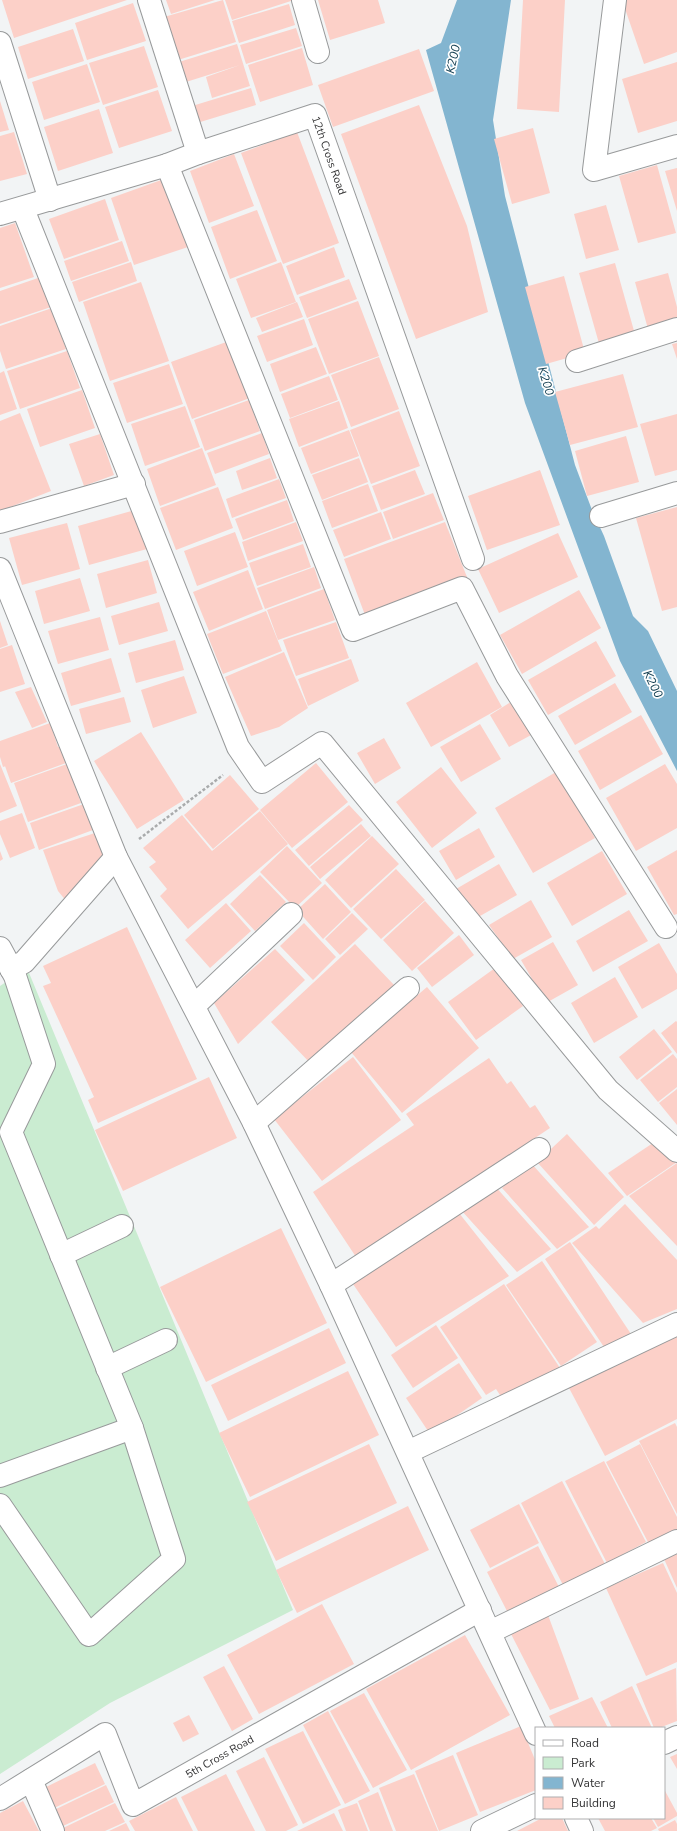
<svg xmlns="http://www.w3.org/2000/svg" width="677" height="1831" font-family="'Nunito Sans',sans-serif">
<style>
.green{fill:#caecd1}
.water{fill:#83b5d0}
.building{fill:#fcd0c8}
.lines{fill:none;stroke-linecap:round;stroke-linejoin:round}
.minor-casing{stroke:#989a9b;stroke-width:24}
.path{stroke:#a9abac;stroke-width:2.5;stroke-dasharray:3 2;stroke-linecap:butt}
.minor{stroke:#fff;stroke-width:22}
.labels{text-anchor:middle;stroke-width:3.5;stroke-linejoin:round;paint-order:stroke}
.street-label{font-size:11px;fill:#353536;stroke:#fff}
.water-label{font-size:12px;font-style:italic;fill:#154053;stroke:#fff}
</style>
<rect width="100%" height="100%" fill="#f2f4f5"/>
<!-- green -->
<path class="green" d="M27,968L293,1610L110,1703L0,1774V986Z"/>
<!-- water -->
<path class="water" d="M457,0H511L493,120L505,196L575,465L592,510L604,536L633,616L648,631L677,691V771L620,661L525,403L426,50L441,43Z"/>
<!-- building -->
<path class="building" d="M2,0H127L14,38Z
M166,0H215L171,14Z
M223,0L236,42L178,60L164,17Z
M225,0H294L232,20Z
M318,0H378L385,23L330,40Z
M523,0H565L559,112L517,109Z
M622,0H677V52L644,64Z
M133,3L146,41L87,60L75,23Z
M289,4L295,25L239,43L232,21Z
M296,28L302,46L246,64L240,45Z
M73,29L84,61L28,79L18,47Z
M237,44L250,86L212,98L206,77L240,65L186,82L179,62Z
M144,46L158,87L103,105L89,63Z
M302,48L313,85L260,102L248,65Z
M419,49L434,91L333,127L318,85Z
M677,62V121L638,133L622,79Z
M87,64L100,102L44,120L32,82Z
M251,88L256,105L197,123L192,106Z
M158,90L172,131L119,148L105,107Z
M0,101L9,130L0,132Z
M419,105L467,226L488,312L416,339L341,134Z
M99,109L113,153L58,171L44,127Z
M533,128L550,193L512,204L494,139Z
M14,132L27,174L0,181V136Z
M297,132L339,243L283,264L241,153Z
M234,154L254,206L209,223L190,171Z
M657,165L676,233L638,243L619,176Z
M677,168V211L665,171Z
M164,179L188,247L134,265L111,198Z
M105,199L119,240L64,259L49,219Z
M606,205L619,250L586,259L574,214Z
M257,210L277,261L230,279L211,227Z
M15,223L34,277L0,288V228Z
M122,241L129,261L71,281L64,261Z
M334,247L345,277L297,295L286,266Z
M131,262L137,281L79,302L72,282Z
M281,262L296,302L251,318L236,279Z
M615,263L636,338L600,347L579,273Z
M668,273L677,307V322L648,329L635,282Z
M564,276L585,353L546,364L525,287Z
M41,277L51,307L0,324V291Z
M349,279L357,299L307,318L299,297Z
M141,282L169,361L110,381L83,302Z
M358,301L379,356L329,374L308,319Z
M297,302L303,317L262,332L256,318Z
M52,308L66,349L6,369L0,351V326Z
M304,319L313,345L267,362L257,336Z
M229,341L250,398L192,419L171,362Z
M677,343V359L672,344Z
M316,347L327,374L280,392L270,364Z
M67,351L80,388L20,409L7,371Z
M379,357L399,409L351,427L331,375Z
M169,364L183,404L127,423L113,383Z
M4,371L17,409L0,415V373Z
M623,374L638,427L570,445L555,392Z
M329,376L338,400L290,418L281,394Z
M82,390L95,428L40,447L27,409Z
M249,400L260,431L205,451L194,420Z
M339,401L348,428L299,447L289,419Z
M185,406L200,447L145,466L131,424Z
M399,411L420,466L371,484L350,430Z
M20,413L51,491L0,511V421Z
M677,414V470L655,476L640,424Z
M349,430L359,456L311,474L301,448Z
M262,433L269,454L215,474L207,453Z
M100,434L114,475L84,486L69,444Z
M626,436L639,482L587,496L575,451Z
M202,448L216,485L160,506L147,469Z
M270,458L277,478L242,490L236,471Z
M359,458L368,482L322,500L312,475Z
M415,470L425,494L381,510L372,486Z
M540,470L560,525L487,550L468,496Z
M279,479L286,498L232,518L226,499Z
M368,484L378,511L332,528L322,501Z
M218,487L233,528L176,550L160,508Z
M433,493L444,520L393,539L383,512Z
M287,500L294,521L243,540L235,519Z
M677,507V607L662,611L636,518Z
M135,510L147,549L89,565L78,526Z
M381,512L391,539L344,557L333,530Z
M296,522L303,541L248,561L242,542Z
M445,522L467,577L365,615L344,559Z
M67,523L80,569L22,585L9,538Z
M235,532L248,567L197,586L184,551Z
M558,533L578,577L499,613L478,569Z
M303,544L311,567L257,586L249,563Z
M148,560L157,593L106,608L97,574Z
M314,567L321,588L265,609L257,588Z
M248,570L263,609L209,631L193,592Z
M80,578L90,611L44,624L35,591Z
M324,589L335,620L278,640L267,610Z
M579,590L601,628L522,674L500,635Z
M159,602L168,631L119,645L111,616Z
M266,611L282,651L223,674L207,634Z
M100,617L109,650L58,664L48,631Z
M0,621L8,645L0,648Z
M336,622L349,658L296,676L283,640Z
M175,640L184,670L136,683L128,653Z
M596,641L616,676L548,715L528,680Z
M12,645L25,684L0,692V649Z
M284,652L308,708L279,727L251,736L225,677Z
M111,658L121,692L71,706L61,673Z
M351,659L359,681L308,706L298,679Z
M477,662L502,707L431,747L406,703Z
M184,676L197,713L153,728L141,690Z
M615,683L632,712L575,745L558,716Z
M31,687L47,722L32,728L15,692Z
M124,697L131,722L86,734L79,709Z
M514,700L533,734L509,747L490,715Z
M641,715L663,754L600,790L578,751Z
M50,723L58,747H60L66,763L11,783L5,766L20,761L3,767L0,757V741Z
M480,724L501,759L461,782L440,747Z
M141,732L184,800L137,829L94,761Z
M384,738L401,768L375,784L357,753Z
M316,763L348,802L292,848L260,810Z
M0,764L17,806L0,813Z
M67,764L81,803L28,822L14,783Z
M665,764L677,784V828L636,851L606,798Z
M441,767L477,813L432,848L396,802Z
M556,772L595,838L533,873L495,808Z
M230,775L259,809L213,849L184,815Z
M84,804L93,830L39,850L30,823Z
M349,805L363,820L309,866L295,850Z
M260,811L288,844L188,929L160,896L167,889L149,867L156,862L143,848L182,815L212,851Z
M22,813L35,848L10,858L0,834V821Z
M361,824L371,836L320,879L310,867Z
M479,828L495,857L456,880L439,851Z
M95,833L104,857L67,902L58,891L43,850Z
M372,836L399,864L351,908L325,880Z
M287,846L322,883L295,908L260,872Z
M677,850V914L674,915L647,867Z
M0,851L3,859L0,861Z
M602,851L627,894L572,926L547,883Z
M499,864L517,895L473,920L456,889Z
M396,869L425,900L381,939L353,909Z
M260,875L286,902L255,931L230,904Z
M325,884L351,912L323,939L297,910Z
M531,900L552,937L513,959L489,925Z
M425,901L454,933L412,971L383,940Z
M226,903L251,931L210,968L185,940Z
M629,910L648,941L593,972L576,941Z
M352,913L368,929L340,955L325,939Z
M304,923L336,957L313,980L280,946Z
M127,927L197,1079L98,1123L88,1100L94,1097L43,986L51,983L43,966Z
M459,935L474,955L432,987L417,968Z
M553,942L578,985L546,1003L521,960Z
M659,943L677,974V989L642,1009L618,967Z
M355,944L395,986L311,1064L271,1022Z
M275,949L305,980L238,1044L214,1003Z
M495,968L523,1006L476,1040L448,1002Z
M615,977L638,1017L594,1043L571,1003Z
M427,987L479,1048L402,1113L351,1052Z
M676,1021L677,1022V1054L661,1033Z
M654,1029L672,1052L637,1080L619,1057Z
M673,1054L677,1059V1087L658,1102L640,1080Z
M353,1057L401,1120L322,1181L274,1119Z
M489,1058L507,1084L511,1081L530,1108L535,1105L550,1128L356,1257L313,1192L414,1125L406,1114Z
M209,1077L237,1138L123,1191L95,1130Z
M677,1089V1125L659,1103Z
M567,1134L624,1197L594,1225L537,1162Z
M659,1139L677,1162L627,1196L608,1173Z
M530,1162L589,1227L557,1249L502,1188Z
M677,1163V1246L629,1196Z
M495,1186L551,1249L517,1272L461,1210Z
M625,1204L677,1260V1309L643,1323L572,1243L596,1226L599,1229Z
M459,1213L509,1276L396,1347L353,1284Z
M281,1228L327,1323L206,1382L160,1287Z
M570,1242L631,1334L606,1350L545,1259Z
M542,1261L597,1342L561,1366L506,1285Z
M504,1284L560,1368L504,1401L496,1389L486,1395L440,1327Z
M436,1325L458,1358L413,1388L391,1355Z
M329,1328L346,1363L228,1421L211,1385Z
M677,1331V1419L605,1456L569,1388Z
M459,1363L482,1398L430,1434L406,1398Z
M348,1371L379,1435L250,1497L219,1433Z
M675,1423L677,1427V1514L639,1441Z
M369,1444L397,1503L276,1561L247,1502Z
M640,1444L677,1517V1530L649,1544L606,1462Z
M604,1461L646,1542L607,1563L565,1481Z
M562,1481L605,1564L563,1585L521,1503Z
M519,1504L539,1543L490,1568L470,1530Z
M408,1506L429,1550L297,1613L276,1570Z
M538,1546L559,1587L508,1613L487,1572Z
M677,1554V1588L664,1559Z
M663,1563L677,1593V1662L646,1676L606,1588Z
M322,1604L354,1664L259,1714L227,1655Z
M548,1615L579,1699L550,1710L511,1634Z
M465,1635L510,1715L411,1770L366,1689Z
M224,1666L253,1719L232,1731L203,1677Z
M676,1668L677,1721L659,1728H654L636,1684Z
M632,1686L652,1728H612L600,1702Z
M364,1693L407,1770L373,1788L330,1711Z
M592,1697L608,1728H555L549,1716Z
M328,1711L370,1791L345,1804L303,1725Z
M189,1715L199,1734L183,1742L173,1723Z
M521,1726L536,1762V1790L480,1812L456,1753Z
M303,1731L341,1805L303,1824L265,1749Z
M677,1754V1769L670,1757Z
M453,1755L478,1815L439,1831L415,1771Z
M264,1757L298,1825L286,1831H266L236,1771Z
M95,1763L105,1784L52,1809L42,1789Z
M226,1774L255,1831H198L181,1797Z
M414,1774L438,1831H396L379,1788Z
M106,1785L114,1802L61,1827L52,1811Z
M664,1789L677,1813V1816L658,1827L653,1818H664Z
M378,1792L393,1831H370L358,1801Z
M176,1797L193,1831H135L129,1821Z
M23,1801L39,1831H0V1813Z
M115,1803L125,1822L105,1831H62L61,1829Z
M357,1803L368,1831H346L338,1810Z
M334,1813L343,1831H297Z
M542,1818H562L568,1831H517Z
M598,1818H651L657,1828L651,1831H605Z
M675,1820L677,1824V1831H659L658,1829Z
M126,1823L130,1831H109Z"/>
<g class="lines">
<!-- minor casing -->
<g class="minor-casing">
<g id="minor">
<path d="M149,0L198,153"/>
<path d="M303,0L318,52"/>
<path d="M615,0L594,170L677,146"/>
<path d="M0,43L50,200"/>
<path d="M167,165L353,630L462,588L507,676L666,927"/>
<path d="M23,209L238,747L262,782L322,743L608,1090L677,1151"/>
<path id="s1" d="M0,214L167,165L198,153L315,115L473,559"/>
<path d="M577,361L677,329"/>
<path d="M601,516L677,493"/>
<path d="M0,522L134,484"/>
<path d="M0,569L116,857L254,1123L331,1285L536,1734"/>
<path d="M0,948L15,976L44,1064L11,1132L132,1428L174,1559L89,1635L0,1505"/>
<path d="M11,969L24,962L116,857"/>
<path d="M194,1006L291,914"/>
<path d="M254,1123L408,988"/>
<path d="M61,1255L122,1226"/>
<path d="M331,1285L539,1149"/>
<path d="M107,1368L166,1340"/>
<path d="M408,1452L677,1324"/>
<path d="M0,1476L132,1428"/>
<path d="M490,1632L677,1541"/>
<path d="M664,1743L677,1737"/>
<path d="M31,1780L53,1831"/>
<path id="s2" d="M0,1799L105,1734L133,1805L480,1610"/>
<path d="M576,1818L582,1831"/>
<path d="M482,1831L536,1805"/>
</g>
</g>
<!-- path -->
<path class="path" d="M139,839L223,775"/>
<!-- minor -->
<use href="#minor" class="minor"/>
</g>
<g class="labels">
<!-- street labels -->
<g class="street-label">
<text dy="4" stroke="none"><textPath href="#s1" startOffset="373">12th Cross Road</textPath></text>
<text dy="4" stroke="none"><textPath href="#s2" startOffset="299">5th Cross Road</textPath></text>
</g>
<!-- water labels -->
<g class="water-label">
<text transform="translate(453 59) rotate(-77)" y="4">K200</text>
<text transform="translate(546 381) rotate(73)" y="4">K200</text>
<text transform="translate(653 684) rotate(64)" y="4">K200</text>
</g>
</g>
<!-- legend -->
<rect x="535" y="1727" width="130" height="92" fill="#ffffff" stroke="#aeaeaf"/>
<rect x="543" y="1740" width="20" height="6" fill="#ffffff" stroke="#aeaeaf"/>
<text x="571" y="1747" font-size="12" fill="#353536">Road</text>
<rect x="543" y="1757" width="20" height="12" fill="#caecd1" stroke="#aeaeaf"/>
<text x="571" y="1767" font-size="12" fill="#353536">Park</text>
<rect x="543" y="1777" width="20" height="12" fill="#83b5d0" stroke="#aeaeaf"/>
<text x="571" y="1787" font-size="12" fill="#353536">Water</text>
<rect x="543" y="1797" width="20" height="12" fill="#fcd0c8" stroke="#aeaeaf"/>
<text x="571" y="1807" font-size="12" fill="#353536">Building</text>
</svg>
